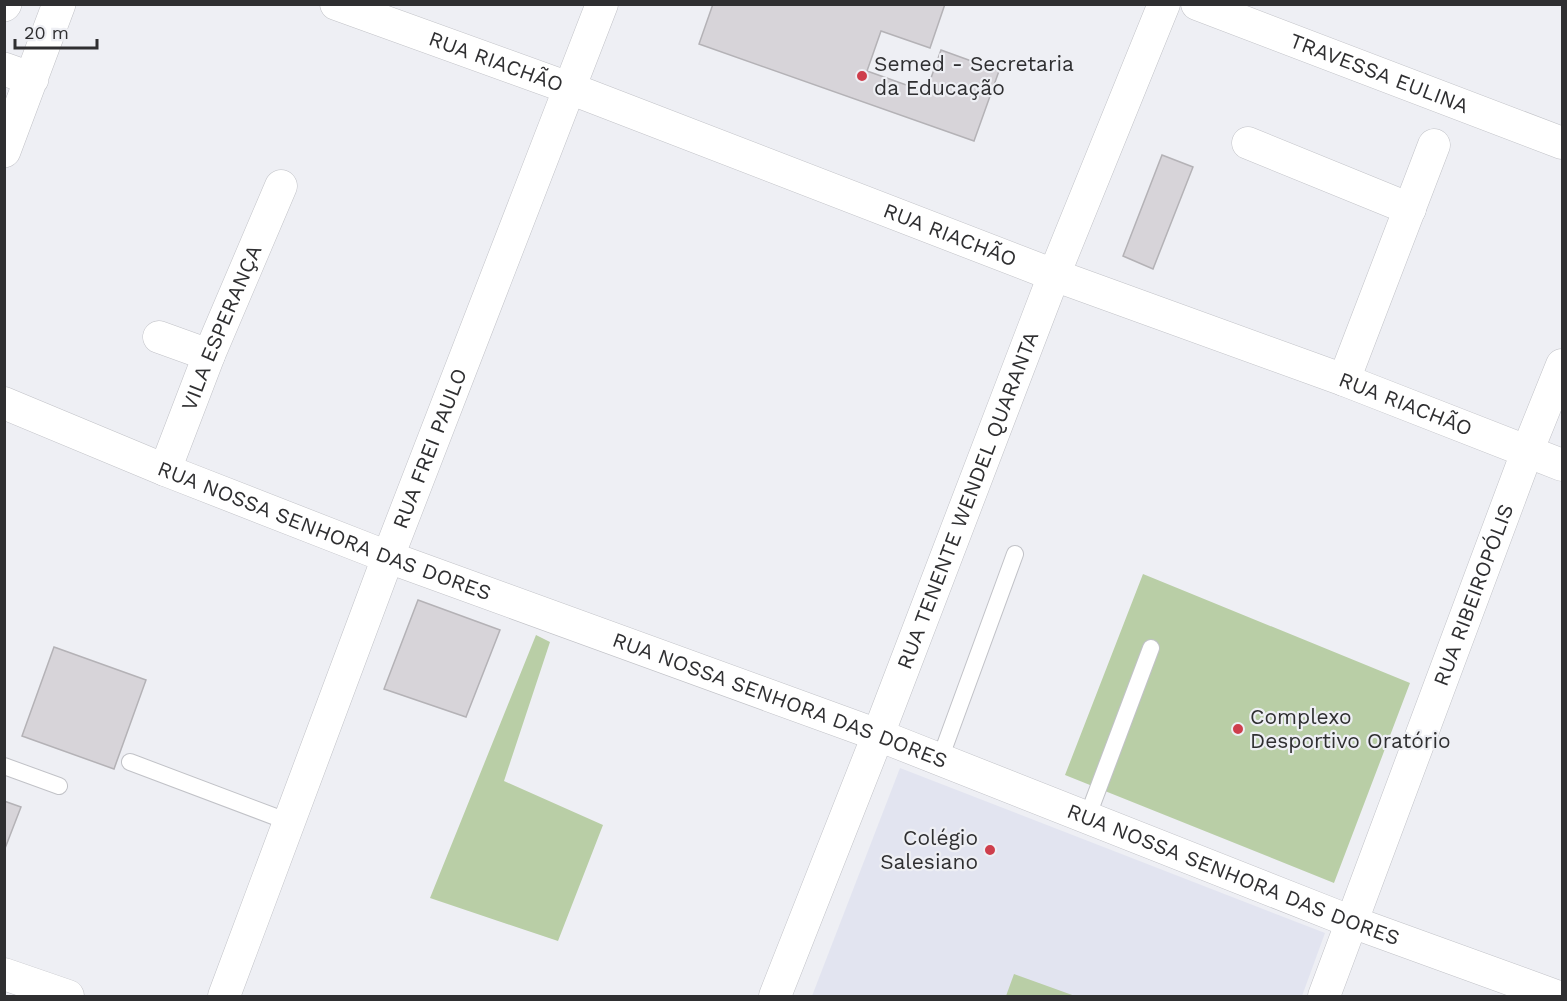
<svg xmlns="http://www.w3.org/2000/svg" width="1567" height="1001" font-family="'Work Sans',sans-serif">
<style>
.built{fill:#e2e4f0}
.green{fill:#b9cea6}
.building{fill:#d7d4d9;stroke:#b4b2b6;stroke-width:1.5}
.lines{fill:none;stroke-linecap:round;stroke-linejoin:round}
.lane-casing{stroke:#c1c2c7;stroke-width:18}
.street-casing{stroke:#c1c2c7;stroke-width:33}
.secondary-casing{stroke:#c1c2c7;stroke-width:34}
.lane{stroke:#fff;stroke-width:16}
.street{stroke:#fff;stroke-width:32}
.secondary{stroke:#fff;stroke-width:33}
.poi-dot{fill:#ce3e4c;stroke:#eeeff4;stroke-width:2}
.labels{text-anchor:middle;stroke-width:4.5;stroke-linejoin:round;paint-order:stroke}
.street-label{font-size:21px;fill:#2f2f31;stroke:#eeeff4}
.poi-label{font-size:21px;fill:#2f2f31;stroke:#eeeff4;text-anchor:start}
</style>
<rect width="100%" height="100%" fill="#eeeff4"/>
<!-- built -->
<path class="built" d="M900,768L1325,933L1302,996H812Z"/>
<!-- green -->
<path class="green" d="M1143,574L1410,683L1334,883L1065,775Z
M536,635L550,642L504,781L603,825L558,941L430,898Z
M1014,974L1075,996H1006Z"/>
<!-- building -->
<path class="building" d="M713,4H945L930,48L881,31L867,71L926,92L941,50L999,71L974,141L699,44Z
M1162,155L1193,167L1153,269L1123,256Z
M418,600L500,630L466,717L384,689Z
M54,647L146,680L114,769L22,736Z
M4,801L21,807L4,851Z"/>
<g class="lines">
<!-- lane casing -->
<g class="lane-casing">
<path id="lane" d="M940,759L1015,554
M130,762L289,822
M4,766L59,786
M1087,818L1151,648"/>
</g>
<!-- street casing -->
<g class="street-casing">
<g id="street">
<path id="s1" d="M336,4L569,88L1054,275L1344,380L1562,465"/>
<path id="s2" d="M1197,4L1562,143"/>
<path d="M1248,143L1410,209"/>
<path d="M159,337L209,355"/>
<path d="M1344,380L1434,145"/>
<path id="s3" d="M4,403L165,470L388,557L878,735L1352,922L1556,996"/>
<path id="s4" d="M165,470L209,355L281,186"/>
<path d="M4,974L68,996"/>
<path id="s5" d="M224,996L388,557L602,4"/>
<path id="s6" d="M775,996L878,735L1054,275L1164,4"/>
<path id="s7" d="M1324,996L1527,452L1562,365"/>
</g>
</g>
<!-- secondary casing -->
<g class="secondary-casing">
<path id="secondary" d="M4,5L5,4
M4,69L32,79
M4,151L59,4"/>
</g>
<!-- lane -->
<use href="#lane" class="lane"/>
<!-- street -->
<use href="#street" class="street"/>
<!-- secondary -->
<use href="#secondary" class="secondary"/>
</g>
<!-- markers -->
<g class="poi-dot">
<circle cx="862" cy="76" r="6"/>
<circle cx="1238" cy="729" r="6"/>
<circle cx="990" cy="850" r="6"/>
</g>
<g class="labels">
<!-- street labels -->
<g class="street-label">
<text dy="7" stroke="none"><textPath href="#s1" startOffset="170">RUA RIACHÃO</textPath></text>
<text dy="7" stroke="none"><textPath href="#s2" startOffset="195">TRAVESSA EULINA</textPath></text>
<text dy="7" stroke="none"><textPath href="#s1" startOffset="656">RUA RIACHÃO</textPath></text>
<text dy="7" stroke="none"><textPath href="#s4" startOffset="153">VILA ESPERANÇA</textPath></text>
<text dy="7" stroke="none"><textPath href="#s1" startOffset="1142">RUA RIACHÃO</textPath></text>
<text dy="7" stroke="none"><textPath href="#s5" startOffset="585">RUA FREI PAULO</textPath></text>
<text dy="7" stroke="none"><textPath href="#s6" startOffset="532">RUA TENENTE WENDEL QUARANTA</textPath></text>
<text dy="7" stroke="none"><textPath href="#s3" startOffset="345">RUA NOSSA SENHORA DAS DORES</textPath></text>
<text dy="7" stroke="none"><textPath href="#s7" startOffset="428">RUA RIBEIROPÓLIS</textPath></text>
<text dy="7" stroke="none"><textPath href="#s3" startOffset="831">RUA NOSSA SENHORA DAS DORES</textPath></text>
<text dy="7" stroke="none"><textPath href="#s3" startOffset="1317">RUA NOSSA SENHORA DAS DORES</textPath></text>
</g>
<!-- poi labels -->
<g class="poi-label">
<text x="874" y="71">Semed - Secretaria<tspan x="874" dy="24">da Educação</tspan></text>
<text x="1250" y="724">Complexo<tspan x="1250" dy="24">Desportivo Oratório</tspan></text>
<text x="978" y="845" text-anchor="end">Colégio<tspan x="978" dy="24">Salesiano</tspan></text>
</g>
</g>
<!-- border -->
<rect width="1567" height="1001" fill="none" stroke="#2f2f31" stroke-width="12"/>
<!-- scale -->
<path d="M15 39v9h82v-9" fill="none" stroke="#2f2f31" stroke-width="3"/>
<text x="24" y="39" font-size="18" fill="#2f2f31" stroke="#eeeff4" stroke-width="4.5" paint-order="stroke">20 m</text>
</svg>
